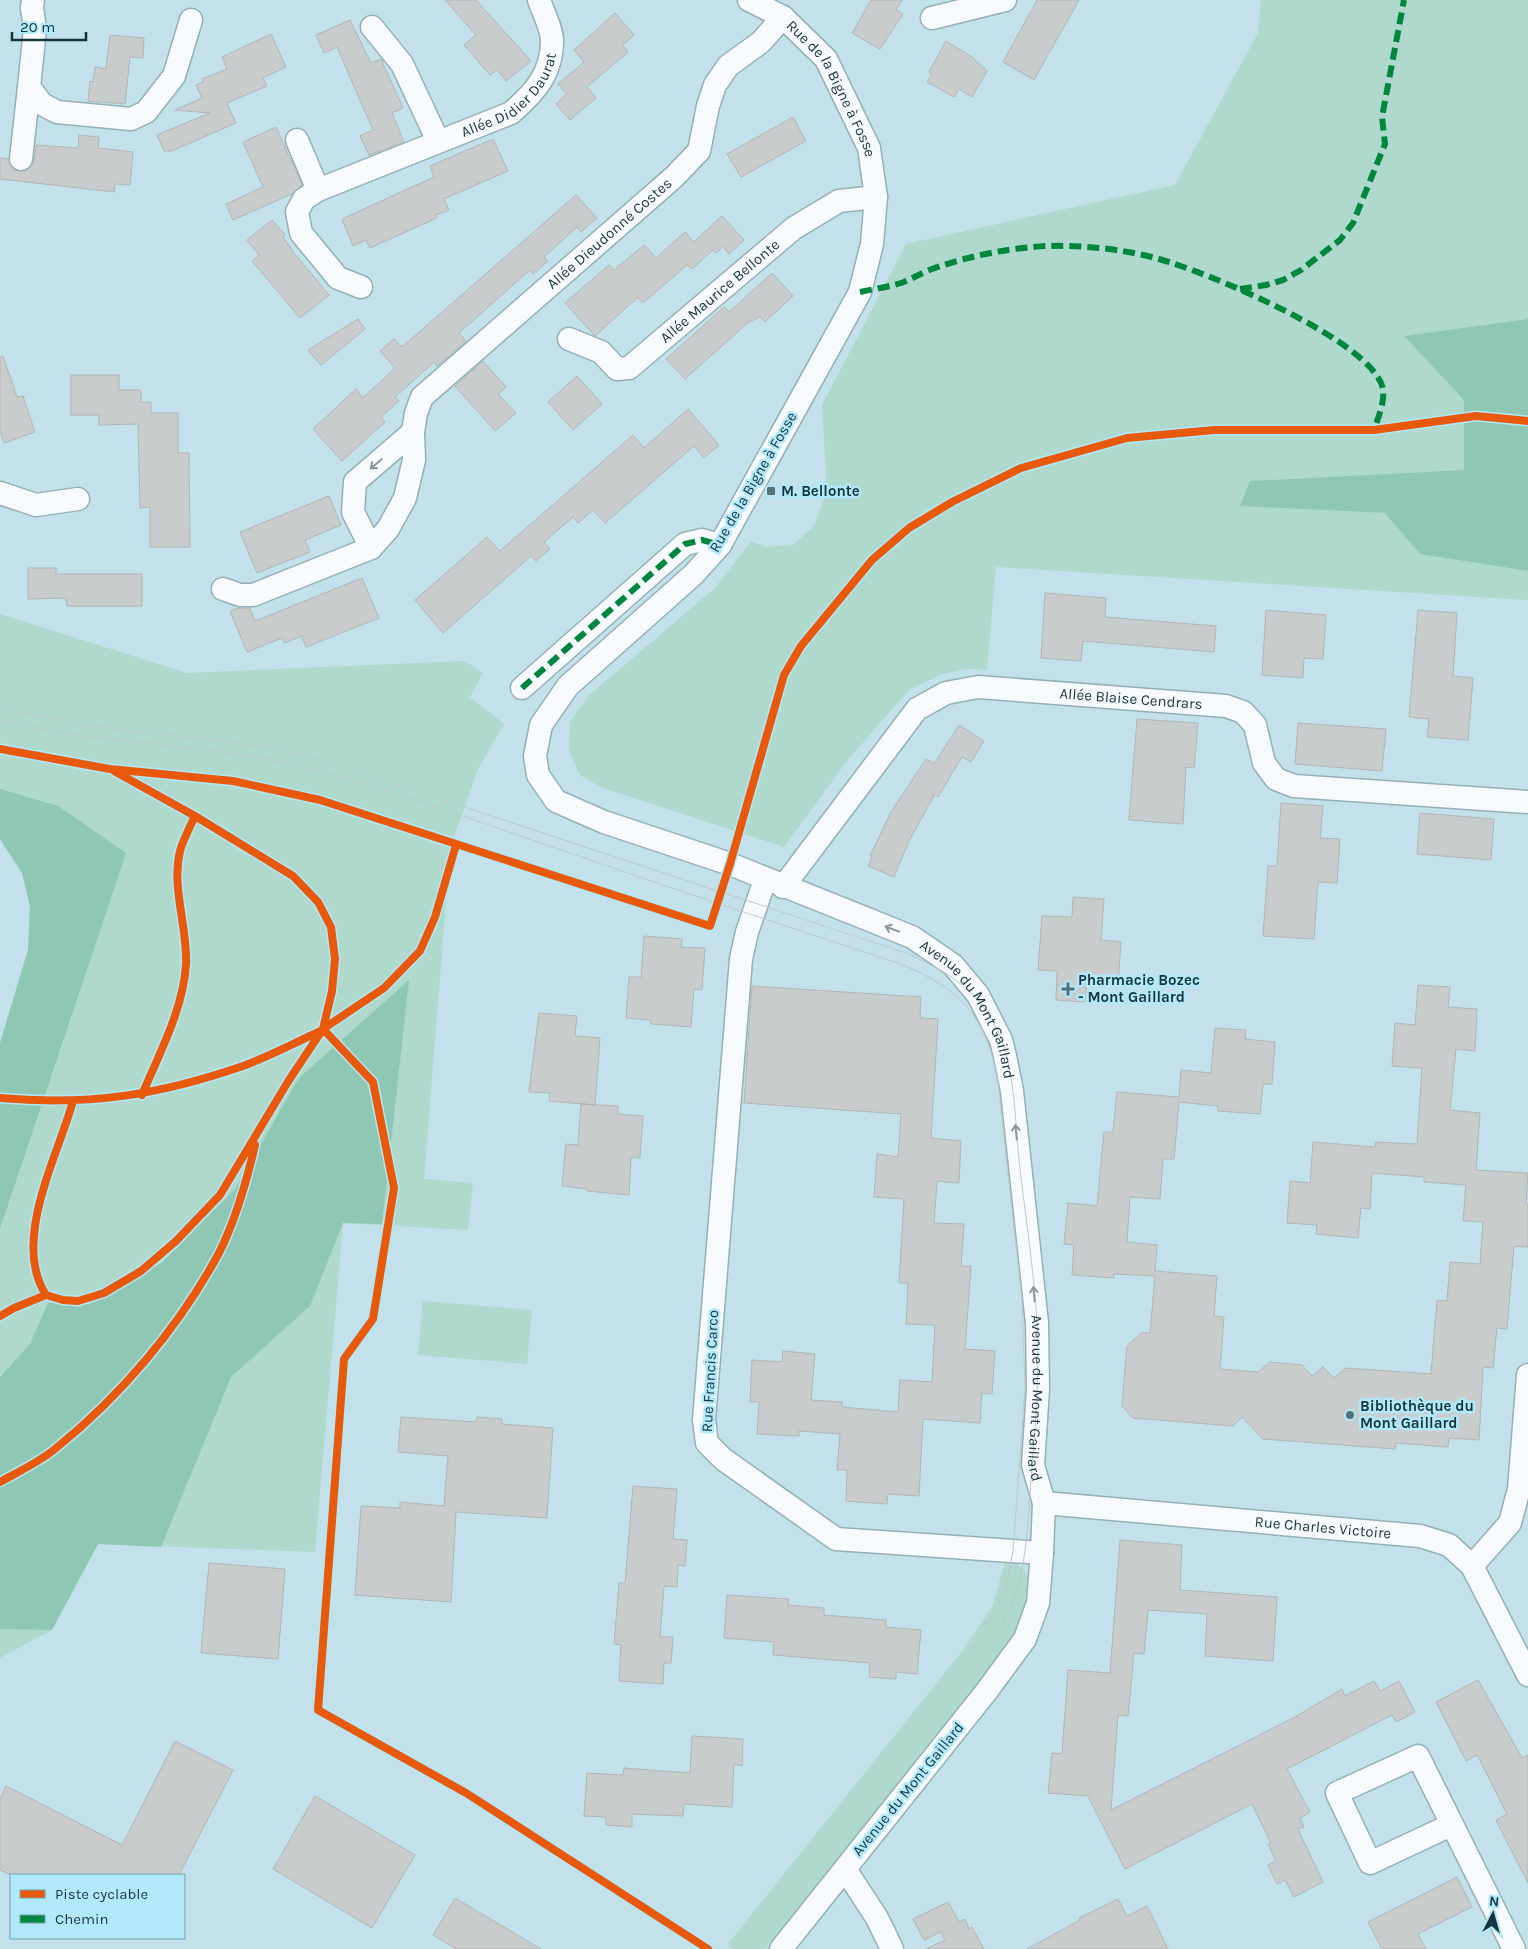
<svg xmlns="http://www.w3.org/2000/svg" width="1528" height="1949" font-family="Karla,sans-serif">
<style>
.green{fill:#aed9cc}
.forest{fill:#8ec7b4}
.building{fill:#c9cccc;stroke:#b2b5b5}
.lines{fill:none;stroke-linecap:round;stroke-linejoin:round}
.street-casing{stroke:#94afb7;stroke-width:25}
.street{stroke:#f6fafc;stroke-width:22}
.tram{stroke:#bfc8cb;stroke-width:1}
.quiet{stroke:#00873e;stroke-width:6;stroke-dasharray:12 6;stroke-linecap:butt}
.cycleway-casing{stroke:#b1e9fb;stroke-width:11}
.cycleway{stroke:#e8590c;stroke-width:8}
.oneway{stroke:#87989d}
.poi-dot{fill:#54717a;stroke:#b1e9fb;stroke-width:2}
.labels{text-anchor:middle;stroke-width:5;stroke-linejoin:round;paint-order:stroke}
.street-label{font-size:15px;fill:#18353e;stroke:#b1e9fb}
.poi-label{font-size:15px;font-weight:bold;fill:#18353e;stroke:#b1e9fb;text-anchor:start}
</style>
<rect width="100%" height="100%" fill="#c2e1ea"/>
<!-- green -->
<path class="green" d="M1261,0H1528V319L1405,336L1464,400L1465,470L1250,481L1241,506L1385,513L1420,554L1528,571V600L996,567L987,670L967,669L942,674L909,690L847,761L784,847L603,788L580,775L569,751L570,722L588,696L715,588L751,541L766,547L793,545L814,526L827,490L822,405L906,244L1175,185L1258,33Z
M0,614L187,673L465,661L483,673L470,697L504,724L478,769L455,834L446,902L424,1179L473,1183L468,1230L343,1223L315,1552L98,1544L52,1630L0,1658V1043L28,950L30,906L22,873L0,839Z
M423,1301L532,1310L527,1364L418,1355Z
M1005,1563L1019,1565L1029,1576C1030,1605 1018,1629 1003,1653L765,1949H733L727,1945L963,1650L992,1607Z"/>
<!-- forest -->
<path class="forest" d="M1528,319V571L1420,554L1385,513L1240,506L1250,481L1464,470V400L1404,336Z
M0,789L58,806L126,853L0,1229V1043L28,950L30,906L22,873L0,839Z
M409,980L382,1224L343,1223L310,1306L231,1377L161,1547L98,1544L52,1630L0,1629V1377L30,1344L48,1303L89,1304L163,1262L235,1189L299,1078Z"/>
<!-- building -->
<path class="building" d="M445,0H476L531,61L506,81L497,70L490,75L464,45L476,35Z
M871,0H902L896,10L903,14L880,49L852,33Z
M1037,0H1079L1034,80L1003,62Z
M615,13L634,35L623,45L628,52L587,87L596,98L570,120L556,104L567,94L558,84L584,62L574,50Z
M350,20L371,63L381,59L403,108L392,113L404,142L369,155L360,136L373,130L337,47L324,53L316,35Z
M271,34L286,67L263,78L267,86L227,103L236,123L172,151H164L157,135L210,113L175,110L202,98L196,85L203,82L202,79L227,69L222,57Z
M110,35L144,38L143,58L130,57L125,104L88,101L90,81L93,82L95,67L106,69Z
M946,41L972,57L987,71L972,97L959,89L954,97L927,82L932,74L929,72Z
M793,117L806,141L741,177L727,154Z
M276,127L302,185L292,194L233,220L226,204L263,187L243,142Z
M79,135L99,137L98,148L133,152L130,185L115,184L114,192L0,179V158L8,159L14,170L26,171L34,161L36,145L78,148Z
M493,139L508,171L444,199L449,210L436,215L437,218L370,248L366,240L353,246L342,219L434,177L430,166Z
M576,195L597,218L581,232L577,227L544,257L548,261L533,274L530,270L459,333L466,341L437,366L434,362L395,397L399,401L381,417L385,422L342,461L313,429L356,389L363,398L395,368L380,351L394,339L402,347Z
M722,216L744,240L729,254L723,247L716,253L713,250L692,269L687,265L643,303L638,297L595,336L565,303L609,265L614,270L644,245L656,258L685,232L694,242Z
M272,220L285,235L283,237L294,253L329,295L300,318L252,261L259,255L247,240Z
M772,273L793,296L765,322L759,316L752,322L750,321L685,379L666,359L724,307L729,312Z
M358,319L365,329L321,365L308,350Z
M3,356L17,397L23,396L35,432L4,443L0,430V357Z
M483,361L506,387L498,394L516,413L495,431L455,386Z
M71,375H119V390H141V402H151V413H178V453H189L190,547H150V507L140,508L138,424L99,425V415H71Z
M577,376L602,404L573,430L548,402Z
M688,409L719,445L704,458L694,446L605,523L593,510L578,523L573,517L544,542L550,549L536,561L531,556L443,633L415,600L487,537L500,551L633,435L644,448Z
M329,496L341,525L305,540L310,552L257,573L240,532Z
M28,568H56V574H142V606H67L66,598L28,599Z
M362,578L379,618L306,647L302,636L284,643L282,638L247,652L230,611L238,608H250L255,621Z
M1045,593L1106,598L1105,617L1216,626L1214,652L1083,641L1081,661L1041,658Z
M1266,610L1326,615L1323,659L1304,658L1303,678L1262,675Z
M1418,610L1457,613L1453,676L1473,678L1468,740L1427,737L1429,719L1409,717Z
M1137,719L1198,723L1194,768L1186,767L1183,824L1129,820Z
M1298,723L1386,729L1382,771L1295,764Z
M959,725L984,741L971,762L962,757L938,797L935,794L909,841L894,877L868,866L872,857L870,856L891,812L926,759L934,764Z
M1281,803L1323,806L1320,838L1340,839L1337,883L1318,882L1314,939L1263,936L1268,866H1277Z
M1420,813L1494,819L1491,860L1417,854Z
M1073,897L1104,899L1101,940L1121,942L1118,984L1087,982L1085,1002L1056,1000L1057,971L1038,970L1042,916L1072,917Z
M644,936L682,939L681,947L705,948L702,990L694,989L691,1027L651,1024V1020L626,1018L629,977H641Z
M1418,985L1450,987L1448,1007L1477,1009L1475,1051L1456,1049L1450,1110L1480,1113L1476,1170L1528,1173L1526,1204H1528V1247L1514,1246L1507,1329L1497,1328L1493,1368L1483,1367L1479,1440L1449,1438L1448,1447L1396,1443L1395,1449L1263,1439L1242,1417L1233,1426L1133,1418L1122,1406L1127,1346L1141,1333H1150L1155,1276L1114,1274V1278L1072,1275L1074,1245L1064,1244L1068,1203L1097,1206L1104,1132H1113L1117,1092L1179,1097L1181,1070L1211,1073L1215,1028L1246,1030L1245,1039L1275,1042L1272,1084H1263L1260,1114L1218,1111V1106L1179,1102L1174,1159H1163L1160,1199L1130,1197L1127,1242L1157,1245L1155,1271L1217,1276L1214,1316L1224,1317L1220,1369L1258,1372L1270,1362L1302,1365L1312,1376L1323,1367L1334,1378L1345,1368L1431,1374L1437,1300L1447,1301L1450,1262L1480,1264L1483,1222L1463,1221L1466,1185L1424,1182V1177L1372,1173L1370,1209L1361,1208L1358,1238L1316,1234L1317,1225L1287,1223L1290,1181L1310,1183L1313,1142L1375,1147L1376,1142L1417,1144L1422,1068L1392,1066L1395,1023L1415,1025Z
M752,986L921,997L920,1018L938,1019L931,1138L961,1141L959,1183L937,1181L934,1223L964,1224L961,1266H971L965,1349L995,1351L992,1394L982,1393L980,1423L923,1419L919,1496L888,1494L887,1504L846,1501L847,1470H837L840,1434L799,1431V1436L757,1434L759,1402H750L752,1360L782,1362L783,1351L815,1354L811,1400L842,1402V1407L898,1412L900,1380L932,1382L935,1325L906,1324L908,1283H899L904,1199L874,1197L877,1154L898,1157L901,1114L744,1103Z
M539,1013L577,1016L575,1036L600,1038L595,1105L549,1101L550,1093L529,1092Z
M581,1104L618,1106V1114L643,1116L640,1158L631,1157L629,1195L587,1191V1189L562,1186L566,1144L578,1145Z
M401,1417L476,1422L477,1417L502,1419V1424L553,1428L547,1518L456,1512L451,1602L355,1595L361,1506L400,1508V1502L444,1506L448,1456L398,1452Z
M633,1486L677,1489L673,1539L687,1540L685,1566L678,1565L677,1587L664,1586L660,1637H673L671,1663H664L663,1684L619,1681L621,1645L614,1644L619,1583H625Z
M1120,1540L1182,1545L1180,1590L1277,1597L1273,1661L1205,1656L1207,1614L1148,1610L1144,1654L1134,1653L1128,1716L1118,1715L1111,1810L1295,1717L1342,1689L1345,1696L1374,1681L1380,1691L1399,1681L1415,1712L1396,1722L1392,1715L1287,1769L1310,1812L1300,1818L1304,1827L1298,1829L1323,1882L1294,1897L1285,1880L1277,1884L1268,1865L1276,1861L1268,1844L1271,1843L1252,1804L1125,1869L1088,1796L1048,1793L1052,1753L1062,1754L1068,1670L1110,1673Z
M209,1563L285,1569L278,1659L201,1653Z
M727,1595L789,1599L788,1605L824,1608V1615L886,1620V1627L921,1630L917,1674L896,1672V1679L869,1677L870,1663L773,1655L774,1642L724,1638Z
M1478,1680L1522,1758L1528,1755V1883L1496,1820L1507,1814L1488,1776L1477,1755L1466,1761L1436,1702Z
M692,1736L743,1739L742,1766L734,1764L732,1807L684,1804L683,1816L632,1814V1827L606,1825V1817L584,1816L587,1773L623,1775L624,1768L690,1773Z
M175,1741L233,1770L179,1875H11L0,1870V1799L6,1786L122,1845Z
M315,1796L415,1855L372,1928L273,1869Z
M1457,1877L1472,1907L1418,1934L1426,1949H1382L1368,1922Z
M455,1898L541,1949H456L433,1935Z
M1118,1899L1127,1916L1147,1906L1168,1949H1027L1080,1920L1079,1918Z
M948,1902L959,1922L965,1919L969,1929L972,1927L984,1949H926L945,1940L941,1932L924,1940L913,1919Z"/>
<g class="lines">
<!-- street casing -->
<g class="street-casing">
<g id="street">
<path d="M33,0L32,8L35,29L29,87L42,104L57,112L131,119L146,112L174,76L191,20"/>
<path id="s1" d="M749,0L783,17L826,59L869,148L876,197L872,244L860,292L720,545L694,574L568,686L541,725L535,756L538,775L556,801L604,822L730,864L912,937L953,965L978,995L1001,1040L1005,1056L1012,1091L1037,1323L1038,1389L1033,1465L1044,1503L1042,1553L1038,1603L1025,1639L986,1692L781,1949"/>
<path d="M932,18L1005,0"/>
<path d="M372,27L402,64L438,141"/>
<path d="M297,140L318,190"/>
<path d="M21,159L29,87"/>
<path id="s2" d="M361,287L338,278L301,233L297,212L304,199L318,190L511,113C534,93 552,74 552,41C552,28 543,12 539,0"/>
<path id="s3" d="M569,339L601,352L617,369L629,368L794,228L839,201L876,197"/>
<path d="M0,493L36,505L78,499"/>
<path d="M371,548L353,512L355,482L413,432"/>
<path id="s4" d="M223,589L240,595H253L371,548L388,529L405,498L414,460L413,432L416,413L422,397L674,177L699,151L708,106L715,85L728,66L761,42L783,17"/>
<path d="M522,688L685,544L702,540L720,545"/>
<path d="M765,880L747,932L741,959L704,1420L707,1443L723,1459L836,1539L1042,1553"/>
<path id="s5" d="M783,887L917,709L946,693L978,687L1226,706L1243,712L1255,725L1264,763L1276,779L1294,786L1528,802"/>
<path id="s6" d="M1044,1503L1420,1536L1449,1545L1472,1566L1528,1675"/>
<path d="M1472,1566L1510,1523L1519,1489L1528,1375"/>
<path d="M1451,1825L1370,1863L1337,1793L1418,1756L1514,1949"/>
<path d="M845,1869L877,1918L892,1949"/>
</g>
</g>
<!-- street -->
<use href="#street" class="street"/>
<!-- tram -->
<path class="tram" d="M0,707L75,724L272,747L322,760L906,953C940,968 971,985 991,1018C1017,1061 1014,1120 1020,1169C1026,1220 1034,1271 1037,1323C1040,1375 1035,1428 1031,1481C1027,1541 1026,1591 991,1643L747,1949
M0,719C104,747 212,742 316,770C409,795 501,830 593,861C696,897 799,930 901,964C962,990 987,1017 998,1083L1022,1301L1025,1388L1013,1551L1005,1593L982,1636L731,1949"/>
<!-- quiet -->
<path class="quiet" d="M1240,289L1266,285L1283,280L1301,270L1340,240L1353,223L1385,144L1382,117L1404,0
M860,292C874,289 888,287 901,283C912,279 921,273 932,269C968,256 1008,248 1047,246C1084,245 1123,249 1159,259C1204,271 1374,341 1383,389C1385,402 1378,418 1374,430
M522,688L685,544L702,540L720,545"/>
<!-- cycleway casing -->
<g class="cycleway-casing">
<path id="cycleway" d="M0,749L110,769L233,781L320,800L710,926L730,864L784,675L801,646L872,560L909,528L952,502L1021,468L1127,438L1214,430H1374L1476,416L1528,421
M114,771L195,816L293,876L318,902L331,927L335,959L332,991L323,1029
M323,1029L373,1082L394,1188L373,1319L344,1359L318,1710L466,1793L708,1949
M142,1095C159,1054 183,1010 186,965C188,928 171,888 180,851C183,840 190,827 195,816
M0,1098C89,1106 159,1095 243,1066C270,1056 296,1042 323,1030
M46,1295C11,1241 58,1156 73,1101
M0,1316L14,1308L46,1295L63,1300L78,1301L104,1293L141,1271L176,1241L220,1195L289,1080L323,1029L384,988L420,951L435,917L456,845
M0,1482C18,1472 39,1462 55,1449C121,1396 179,1327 219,1253C235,1221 247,1180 255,1145"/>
</g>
<!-- cycleway -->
<use href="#cycleway" class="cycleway"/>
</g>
<!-- one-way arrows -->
<defs><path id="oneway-shaft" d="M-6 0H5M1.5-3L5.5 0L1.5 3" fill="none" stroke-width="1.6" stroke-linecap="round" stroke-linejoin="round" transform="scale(1.25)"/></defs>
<g class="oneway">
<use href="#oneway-shaft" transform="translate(376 464) rotate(140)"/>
<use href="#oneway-shaft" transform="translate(892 929) rotate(-159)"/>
<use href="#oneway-shaft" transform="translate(1016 1132) rotate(-96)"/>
<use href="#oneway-shaft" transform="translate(1034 1294) rotate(-95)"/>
</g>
<!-- markers -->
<g class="poi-dot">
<rect x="766" y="486" width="10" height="10" rx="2.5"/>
<path d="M1065.5 981.5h5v5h5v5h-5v5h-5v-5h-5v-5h5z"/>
<circle cx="1350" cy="1415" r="5"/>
</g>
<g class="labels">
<!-- street labels -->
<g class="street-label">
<text dy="5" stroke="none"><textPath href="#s2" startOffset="354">Allée Didier Daurat</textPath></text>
<text dy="5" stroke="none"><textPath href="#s1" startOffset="126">Rue de la Bigne à Fosse</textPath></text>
<text dy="5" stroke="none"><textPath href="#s4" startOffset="571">Allée Dieudonné Costes</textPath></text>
<text dy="5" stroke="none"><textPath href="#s3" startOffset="189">Allée Maurice Bellonte</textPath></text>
<text transform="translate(753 482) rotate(-60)" y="5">Rue de la Bigne à Fosse</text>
<text dy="5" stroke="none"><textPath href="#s5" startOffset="442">Allée Blaise Cendrars</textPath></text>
<text dy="5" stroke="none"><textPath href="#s1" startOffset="1446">Avenue du Mont Gaillard</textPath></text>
<text transform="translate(710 1371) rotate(-87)" y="5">Rue Francis Carco</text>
<text dy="5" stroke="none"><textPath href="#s1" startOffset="1851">Avenue du Mont Gaillard</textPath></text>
<text dy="5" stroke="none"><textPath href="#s6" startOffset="280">Rue Charles Victoire</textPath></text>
<text transform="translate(908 1789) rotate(-51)" y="5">Avenue du Mont Gaillard</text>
</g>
<!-- poi labels -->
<g class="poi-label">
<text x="781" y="496">M. Bellonte</text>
<text x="1078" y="985">Pharmacie Bozec<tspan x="1078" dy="17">- Mont Gaillard</tspan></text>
<text x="1360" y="1411">Bibliothèque du<tspan x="1360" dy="17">Mont Gaillard</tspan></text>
</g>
</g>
<!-- legend -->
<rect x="10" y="1874" width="175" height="65" fill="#b1e9fb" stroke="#74a1af"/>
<rect x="20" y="1890" width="25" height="8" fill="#e8590c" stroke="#74a1af"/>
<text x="55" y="1899" font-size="15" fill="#18353e">Piste cyclable</text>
<rect x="20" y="1915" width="25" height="8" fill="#00873e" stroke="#74a1af"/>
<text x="55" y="1924" font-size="15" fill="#18353e">Chemin</text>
<!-- north arrow -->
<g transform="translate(1493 1914) rotate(6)" stroke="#b1e9fb" stroke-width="4" paint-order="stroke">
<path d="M0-4L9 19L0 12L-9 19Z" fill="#18353e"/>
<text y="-8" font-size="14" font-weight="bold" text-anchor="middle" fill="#18353e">N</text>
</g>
<!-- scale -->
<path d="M12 32v8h74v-8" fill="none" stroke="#18353e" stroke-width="2.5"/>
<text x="20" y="32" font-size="15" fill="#18353e" stroke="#b1e9fb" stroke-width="4" paint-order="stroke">20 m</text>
</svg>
